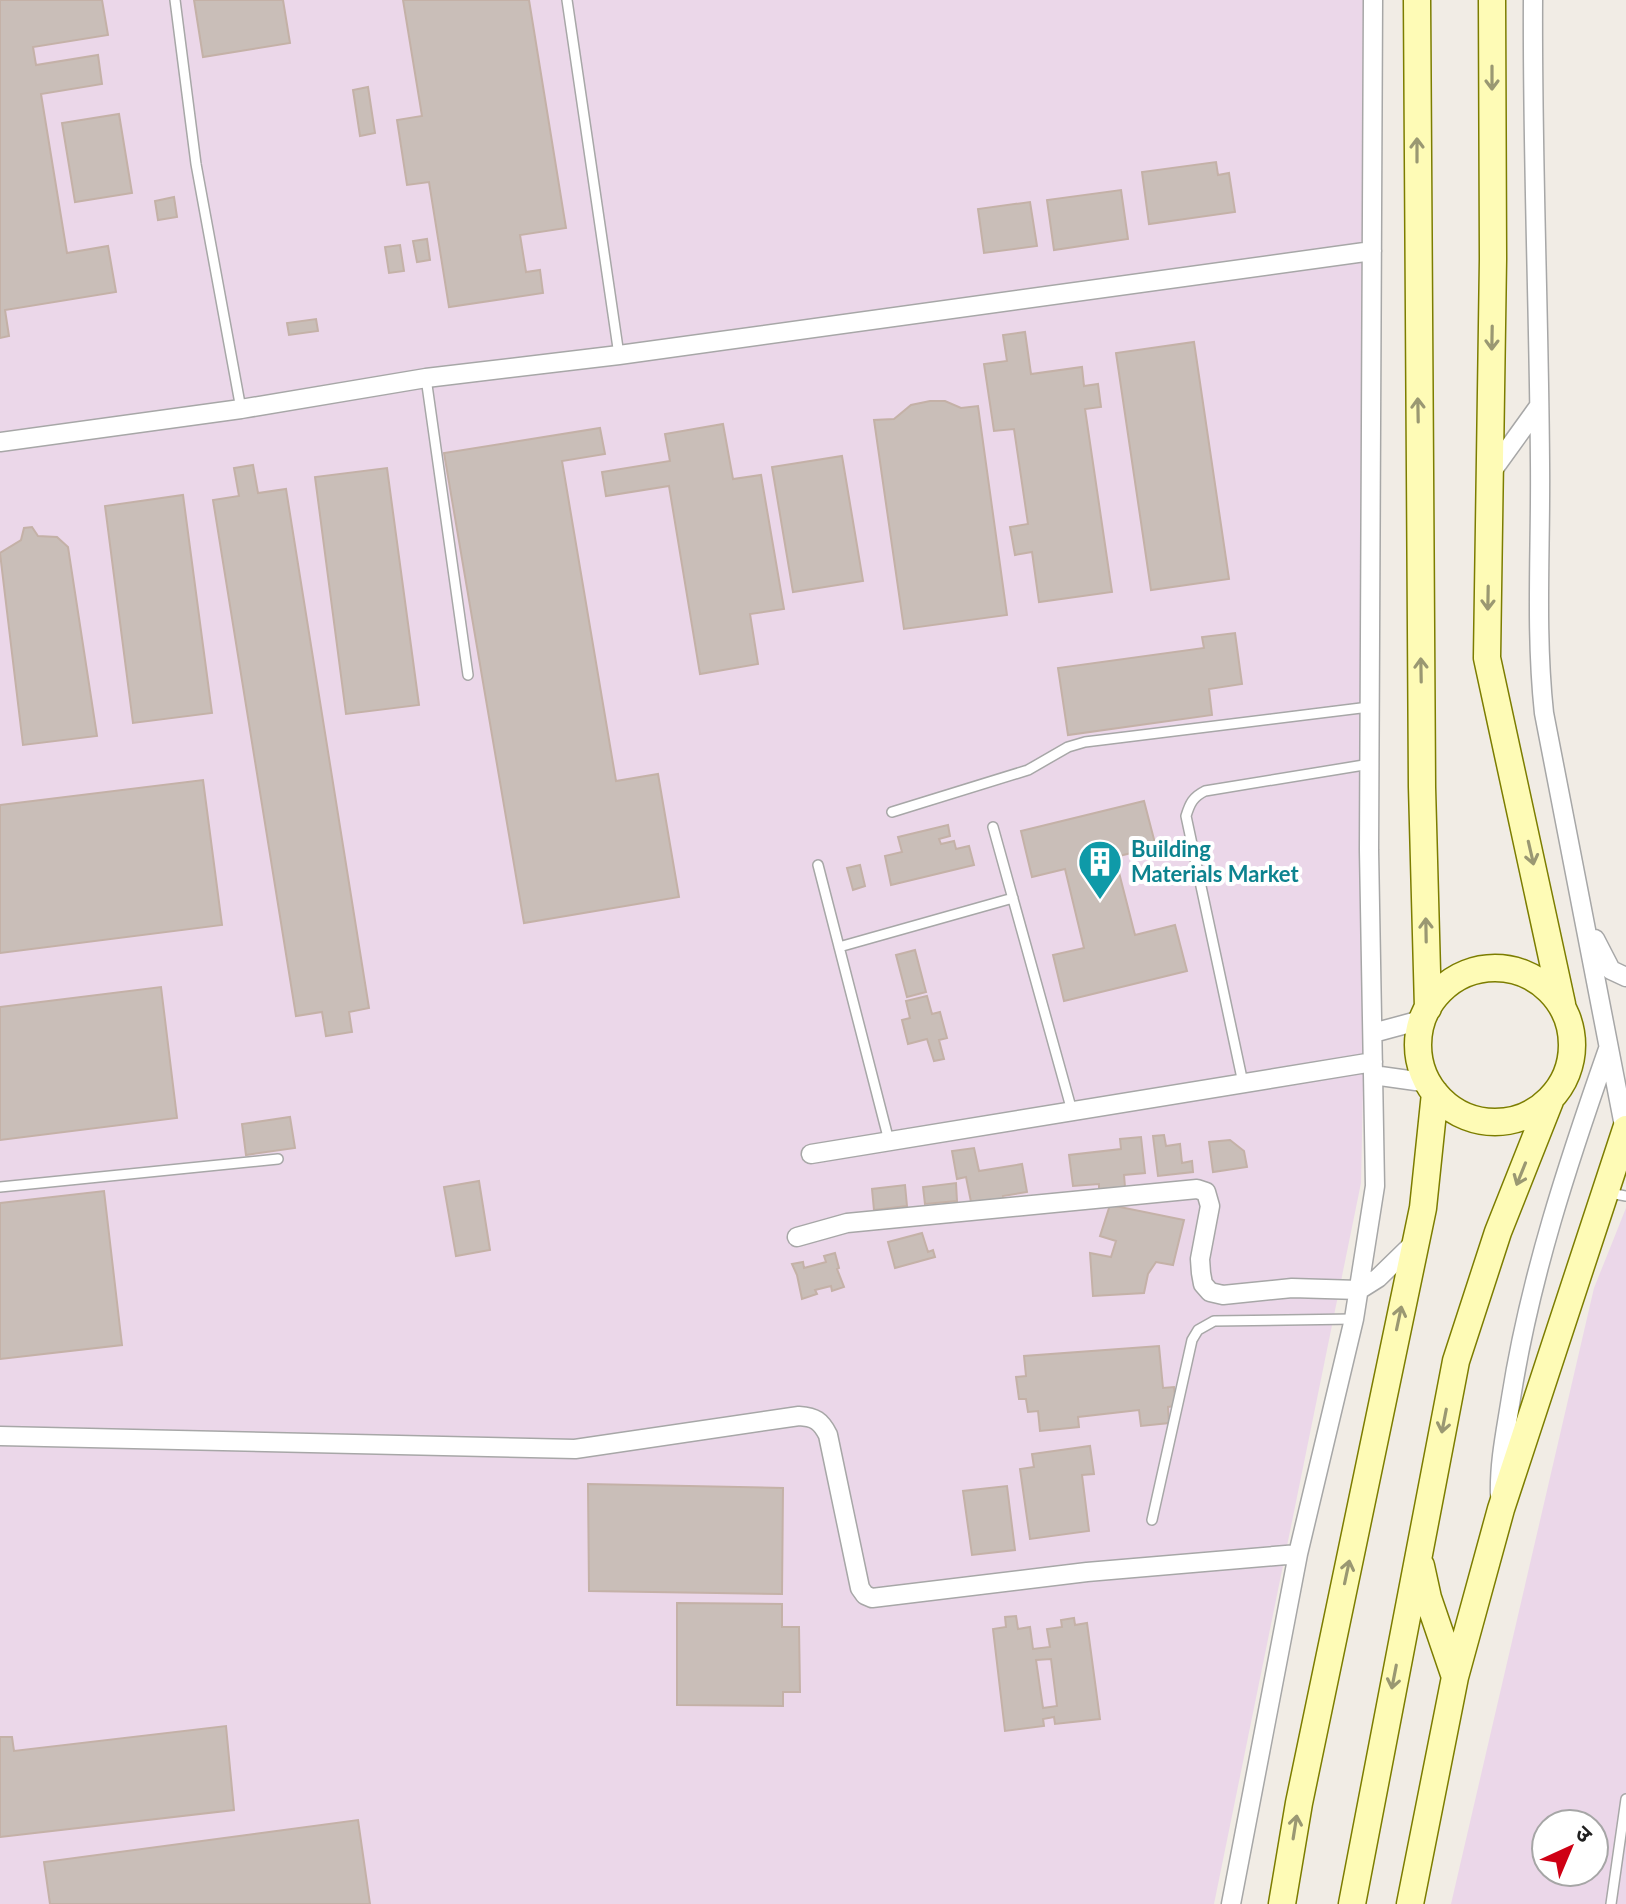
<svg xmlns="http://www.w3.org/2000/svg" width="1626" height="1904" font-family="Lato,'Noto Sans Devanagari',sans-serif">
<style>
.industrial{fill:#ebd7e9;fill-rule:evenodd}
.building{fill:#c9beb8;stroke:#c4b1a7;stroke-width:2;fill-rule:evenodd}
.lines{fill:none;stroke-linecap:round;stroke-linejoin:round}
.lane-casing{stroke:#a7a7a7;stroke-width:12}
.street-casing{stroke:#a7a7a7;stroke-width:21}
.secondary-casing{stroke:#7c7d00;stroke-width:29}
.lane{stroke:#fff;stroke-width:9}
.street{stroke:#fff;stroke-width:18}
.secondary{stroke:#fefbb6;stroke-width:26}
.oneway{stroke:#9a9872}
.labels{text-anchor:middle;stroke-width:8;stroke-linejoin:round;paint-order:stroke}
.culture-label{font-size:22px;font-weight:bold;fill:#0d838f;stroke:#fff;text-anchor:start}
</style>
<rect width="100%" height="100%" fill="#f1ece5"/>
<!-- industrial -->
<path class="industrial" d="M0,0H1374L1377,438L1361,1183L1214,1904H0Z
M1626,1208V1904H1451L1594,1288ZM1546,1824H1594V1872H1546Z"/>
<!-- building -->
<path class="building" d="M0,0H102L108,35L33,47L36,65L98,55L102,84L41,94L67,253L108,246L116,292L5,310L9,336L0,338Z
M194,0H283L290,43L203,57Z
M403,0H529L566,228L520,235L526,272L540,270L543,293L449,307L429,182L407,185L397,120L422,116Z
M368,87L375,133L360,136L353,90Z
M119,114L132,193L75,202L62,123Z
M1216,162L1218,175L1229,173L1235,212L1149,224L1142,172Z
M1121,190L1128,239L1054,250L1047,200Z
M174,197L177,217L158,220L155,201Z
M1030,202L1037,246L984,253L978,209Z
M427,239L430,260L417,262L413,241Z
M400,245L404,271L389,273L385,247Z
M316,319L318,331L289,335L287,323Z
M1025,332L1031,374L1082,367L1084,386L1098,384L1101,407L1085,409L1112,592L1039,602L1032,552L1015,555L1010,527L1028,524L1014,429L994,431L984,364L1007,361L1003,335Z
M1194,342L1229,579L1151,590L1116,353Z
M930,401H945L961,408L978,406L1007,615L904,629L874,420L894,419L911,405Z
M723,424L733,479L761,475L784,609L750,614L758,664L700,674L669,486L606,496L602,472L670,461L665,434Z
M600,428L605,454L562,461L616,781L658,774L679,897L524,923L444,453Z
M842,456L863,581L793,592L772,467Z
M253,465L258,493L286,489L369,1008L349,1012L352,1032L326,1036L322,1012L296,1016L213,500L239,496L234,468Z
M387,468L419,705L346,714L315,477Z
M183,495L212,713L133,723L105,506Z
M32,527L38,536L57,537L68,547L97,736L23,745L0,553L21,540L24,528Z
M1235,633L1242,684L1209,689L1212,715L1068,735L1058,668L1204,648L1202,637Z
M203,780L222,925L0,953V805Z
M1144,801L1156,847L1115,857L1135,935L1175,925L1187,971L1064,1001L1053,955L1084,948L1065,869L1032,877L1021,831Z
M948,825L950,836L939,839L941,844L954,841L956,849L969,846L974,865L891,885L885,856L902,852L898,837Z
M860,865L865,886L853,890L847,868Z
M915,950L926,992L907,997L896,955Z
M161,987L177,1118L0,1140V1007Z
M927,996L932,1014L940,1012L947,1038L939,1040L944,1059L934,1061L927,1039L908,1044L902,1020L910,1018L906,1001Z
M290,1117L295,1148L246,1155L242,1124Z
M1164,1135L1166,1146L1180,1144L1182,1163L1192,1161L1193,1172L1158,1176L1153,1136Z
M1141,1137L1145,1173L1124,1175L1125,1187L1099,1190V1184L1073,1186L1069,1155L1121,1149L1120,1139Z
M1230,1140L1244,1151L1247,1167L1213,1172L1209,1142Z
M974,1148L979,1171L1022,1164L1027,1192L1003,1196L1004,1204L980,1208L978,1201L971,1202L966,1177L957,1179L952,1151Z
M479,1181L490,1250L456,1256L444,1187Z
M956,1183L957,1201L925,1204L923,1187Z
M905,1185L907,1206L874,1210L872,1189Z
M104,1191L122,1345L0,1359V1203Z
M1110,1205L1184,1220L1173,1265L1156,1262L1148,1274L1144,1293L1093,1296L1090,1253L1111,1257L1116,1241L1100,1236Z
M922,1233L928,1252L933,1250L935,1257L895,1268L888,1242Z
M835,1253L839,1268L837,1269L844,1287L832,1291L831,1286L815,1290L817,1294L802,1299L797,1275L792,1264L803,1262L804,1268L826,1262L824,1256Z
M1159,1346L1163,1388L1174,1387L1176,1406L1168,1407L1169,1423L1141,1426L1139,1410L1078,1417L1079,1427L1040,1431L1038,1411L1028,1412L1026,1399H1019L1016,1377L1026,1376L1024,1356Z
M1090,1446L1094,1474L1082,1475L1089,1531L1030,1539L1020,1469L1034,1467L1032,1454Z
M588,1484L783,1488L782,1594L589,1591Z
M1007,1486L1015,1550L972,1555L963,1491Z
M677,1603L782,1604V1627H799L800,1692H783V1706L677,1705Z
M1016,1616L1018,1629L1030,1627L1033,1649L1050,1647L1047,1629L1062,1627L1061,1620L1074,1618L1075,1625L1087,1623L1100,1719L1055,1724L1054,1717L1043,1719L1044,1726L1005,1731L993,1629L1006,1627L1005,1617ZM1051,1659L1057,1706L1043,1708L1036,1660Z
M226,1726L234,1810L0,1837V1737H12L14,1751Z
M358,1820L370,1904H50L44,1862Z"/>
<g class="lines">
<!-- lane casing -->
<g class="lane-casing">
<path id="lane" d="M175,0L196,164L241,409
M567,0L619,355
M426,378L468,675
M892,812L1028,770L1068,747L1085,742L1369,707
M993,827L1072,1111
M818,865L889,1141
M839,947L1013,898
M1243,1083L1186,816C1190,803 1193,797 1205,791L1370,764
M0,1187L278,1159
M1610,1193L1626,1196
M1152,1520L1192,1340L1198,1330L1214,1321L1354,1319
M1611,1904L1626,1799"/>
</g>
<!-- street casing -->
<g class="street-casing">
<path id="street" d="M1533,0C1532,155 1539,309 1540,463C1541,547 1535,630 1544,713L1625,1131
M0,442L241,409L426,378L619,355L1372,251
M1490,474L1539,406
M1595,939L1611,970L1626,977
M1373,1033L1421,1020
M1373,1075L1430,1083
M811,1154L1373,1062
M797,1237L847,1223L1197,1189L1206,1192L1210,1206L1200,1259L1201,1273L1203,1284L1210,1292L1223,1295L1292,1288L1359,1290L1378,1278L1415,1242
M0,1436L575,1449L799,1416C815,1417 821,1421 828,1435L860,1588L865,1595L872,1598L1087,1572L1298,1554
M1500,1495C1499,1462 1506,1430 1511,1398C1530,1277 1568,1163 1608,1049
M1231,1904L1298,1554L1354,1319L1375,1186L1369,850L1373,0"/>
</g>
<!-- secondary casing -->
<g class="secondary-casing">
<path id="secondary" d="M1417,0L1422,787L1428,1008
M1492,0L1493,259L1487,658L1562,1004
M1418 1045a77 77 0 1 1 154 0a77 77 0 1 1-154 0Z
M1421,1566L1428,1598L1455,1677
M1282,1904L1299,1803L1423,1208L1435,1093
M1352,1904L1456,1361L1498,1232L1550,1101
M1410,1904L1455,1677L1501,1509L1626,1129"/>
</g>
<!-- lane -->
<use href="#lane" class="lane"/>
<!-- street -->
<use href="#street" class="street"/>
<!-- secondary -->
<use href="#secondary" class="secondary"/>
</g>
<!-- one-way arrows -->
<defs><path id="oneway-shaft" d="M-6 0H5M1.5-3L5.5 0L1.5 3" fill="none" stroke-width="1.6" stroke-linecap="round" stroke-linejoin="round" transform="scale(2)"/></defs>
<g class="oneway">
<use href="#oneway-shaft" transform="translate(1492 78) rotate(90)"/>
<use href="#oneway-shaft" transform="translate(1417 150) rotate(-90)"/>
<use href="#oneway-shaft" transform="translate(1492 338) rotate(91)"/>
<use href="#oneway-shaft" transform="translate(1418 410) rotate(-91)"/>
<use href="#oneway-shaft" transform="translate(1488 598) rotate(91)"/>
<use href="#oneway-shaft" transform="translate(1421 670) rotate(-91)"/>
<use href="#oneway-shaft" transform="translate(1531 853) rotate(77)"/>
<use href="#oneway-shaft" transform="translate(1426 930) rotate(-91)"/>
<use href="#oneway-shaft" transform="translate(1521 1174) rotate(112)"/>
<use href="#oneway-shaft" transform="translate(1399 1318) rotate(-78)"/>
<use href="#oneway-shaft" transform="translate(1444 1421) rotate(101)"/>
<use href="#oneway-shaft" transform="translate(1347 1572) rotate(-78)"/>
<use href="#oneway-shaft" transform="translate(1394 1677) rotate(101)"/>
<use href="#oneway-shaft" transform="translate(1295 1827) rotate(-81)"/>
</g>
<!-- icons -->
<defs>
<g id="building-pin" transform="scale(2.3)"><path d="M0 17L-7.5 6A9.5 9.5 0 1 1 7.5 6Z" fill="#0f9aa8" stroke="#fff"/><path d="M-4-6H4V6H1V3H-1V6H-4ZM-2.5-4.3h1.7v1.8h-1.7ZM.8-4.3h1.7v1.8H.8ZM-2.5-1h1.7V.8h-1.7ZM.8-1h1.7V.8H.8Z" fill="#fff"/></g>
</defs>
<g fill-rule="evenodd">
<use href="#building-pin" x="1100" y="862"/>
</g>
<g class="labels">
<!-- culture labels -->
<g class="culture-label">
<text x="1131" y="857">Building<tspan x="1131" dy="25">Materials Market</tspan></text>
</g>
</g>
<!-- north arrow -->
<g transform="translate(1570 1848) rotate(44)"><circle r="38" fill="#ffffff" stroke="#a6a6a6" stroke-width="2"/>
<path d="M0-6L14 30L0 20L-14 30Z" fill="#cf0014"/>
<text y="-12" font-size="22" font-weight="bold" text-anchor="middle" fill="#202020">उ</text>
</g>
</svg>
